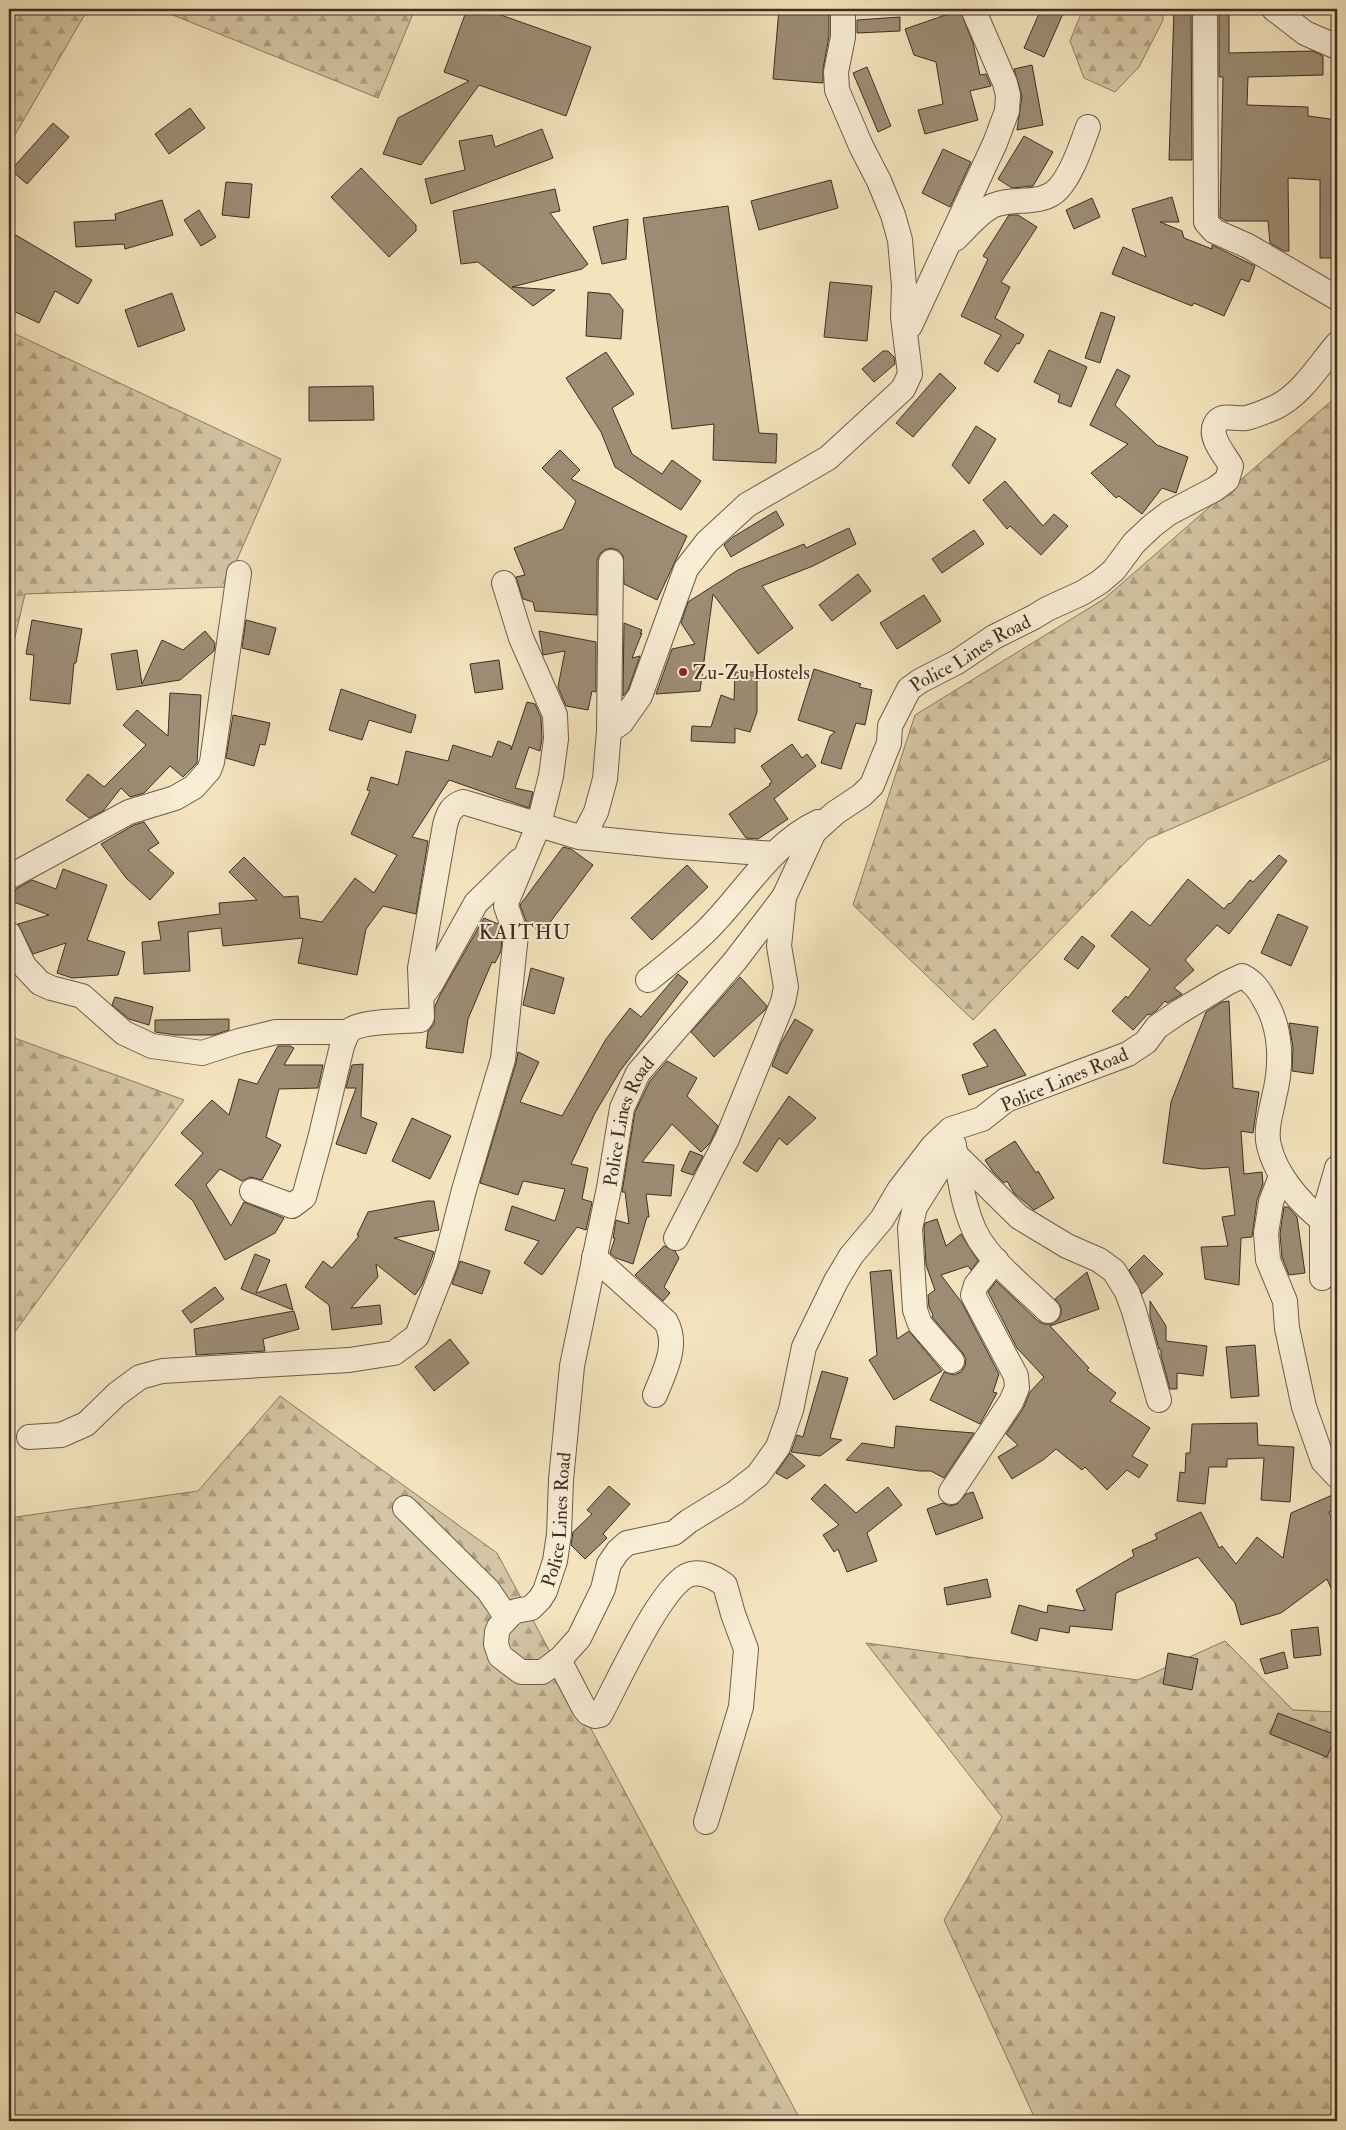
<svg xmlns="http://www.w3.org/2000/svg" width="1346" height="2130" font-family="'IM FELL Double Pica',serif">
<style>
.forest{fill:url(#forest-firs);stroke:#8a7a64}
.building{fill:#9d8d75;stroke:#3f2e25}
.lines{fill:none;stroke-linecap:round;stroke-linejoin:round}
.minor-casing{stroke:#6c5c4b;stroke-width:26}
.minor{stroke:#f8edd5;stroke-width:24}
.poi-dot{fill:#8f2418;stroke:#f8edd5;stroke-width:2}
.labels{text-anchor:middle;stroke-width:4;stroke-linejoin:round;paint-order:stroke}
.street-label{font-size:19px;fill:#3f2e25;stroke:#f8edd5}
.poi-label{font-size:19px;fill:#3f2e25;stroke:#f8edd5;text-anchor:start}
.quarter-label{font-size:21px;letter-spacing:1px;fill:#3f2e25;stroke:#f8edd5}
</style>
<defs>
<pattern id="forest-firs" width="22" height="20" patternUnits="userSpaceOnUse" patternTransform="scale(1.25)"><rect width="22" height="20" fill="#d5c5a4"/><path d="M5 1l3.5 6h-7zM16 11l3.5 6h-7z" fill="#aea085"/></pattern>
</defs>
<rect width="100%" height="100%" fill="#f4e4be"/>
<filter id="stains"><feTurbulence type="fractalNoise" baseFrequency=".004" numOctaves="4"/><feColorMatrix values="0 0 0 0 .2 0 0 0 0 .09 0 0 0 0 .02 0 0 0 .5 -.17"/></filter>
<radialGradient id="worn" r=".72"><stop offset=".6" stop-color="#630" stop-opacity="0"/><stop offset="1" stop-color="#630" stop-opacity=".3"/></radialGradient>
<!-- forest -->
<path class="forest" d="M9,9H88L9,145Z
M158,9H415L378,98Z
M1083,9H1163V20L1139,67L1115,92L1084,78L1070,41Z
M9,331L281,459L225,587L25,594L9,663Z
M1337,396V756L1148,839L973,1020L853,905L915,715L1104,599Z
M9,1036L184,1100L9,1340Z
M280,1396L497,1553L801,2121H9V1518L198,1491Z
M1225,1641L1293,1710L1337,1712V2121H1036L944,1920L1002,1817L866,1643L1138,1680Z"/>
<!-- building -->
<path class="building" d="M467,9H484L591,47L566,116L479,85L421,165L383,154L398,118L469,81L444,72Z
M779,9L829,12V36L823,69V83L773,79Z
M1041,9H1065L1044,57L1024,48Z
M1174,9H1191L1192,160H1169Z
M1219,9H1229V53L1313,51L1323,56V75L1248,77L1247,105L1308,107V116L1337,120V258H1320V180L1288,178L1289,251H1284L1270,243L1268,221H1226L1220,217L1223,77H1219Z
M960,10L973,43L980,75L986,74L991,86L970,91L978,120L925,134L918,110L943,104L936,62L914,55L905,29Z
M900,17V31L857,33V20Z
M1032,65L1043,125L1017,130L1022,96L1014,69Z
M867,67L891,126L878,132L853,73Z
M190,108L205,128L169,154L155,134Z
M53,123L69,137L27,184L11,170Z
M542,129L553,158L431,204L425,179L465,170L459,141L492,135L495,147Z
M1024,136L1053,152L1033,186L1012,188L998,179Z
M943,149L971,162L950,207L922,193Z
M361,168L416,225V231L389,257L331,197Z
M831,180L838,208L759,230L751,201Z
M226,182L252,184L249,218L222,215Z
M555,189L560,211L550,213L588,264L582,269L512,287L555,290L533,306L478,262L461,264L453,211Z
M1172,197L1179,222H1160L1182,231L1184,238L1212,249V245L1255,266L1249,282L1241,279L1224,316L1194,303L1192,306L1112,274L1123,247L1146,257L1132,209Z
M1092,198L1100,217L1074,229L1066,210Z
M162,200L173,235L125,249L124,244L76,247L74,222L116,220L115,214Z
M728,206L759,433L777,434L776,463L713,460L714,424L672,429L643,218Z
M199,210L216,237L201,246L184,220Z
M1009,215H1018L1037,227L1001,282L1010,287L995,318L1024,335L1019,344L1017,343L998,372L984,363L1001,335L961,316L988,259L983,256Z
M628,219L626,259L602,264L593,227Z
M9,231L92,280L78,304L55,291L39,323L9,309Z
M830,282L872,286L867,341L824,337Z
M588,292L610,294L623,310L621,339L586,336Z
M172,293L185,330L138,347L125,310Z
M1101,312L1115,317L1100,363L1085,358Z
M1049,350L1087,367L1071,407L1058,402L1060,395L1034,382Z
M883,351H888L894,357L895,364L874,382L862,369Z
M606,352L634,394L612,408L632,454L662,474L672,460L701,481L681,510L615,467L601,432L566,378Z
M1117,369L1130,376L1115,405L1157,445L1188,457L1176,493L1162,488L1142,514L1119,496L1116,498L1091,473L1128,444L1090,425Z
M940,373L956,388L913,437L896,423Z
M373,386L374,420L309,421V387Z
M976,426L996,439L969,484L952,465Z
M560,450L580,470L571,479L687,536L657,600L624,584L623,556L618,550L611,548L604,550L599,555L597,561V615L535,611L533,602L523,599L516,577L525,575L514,548L563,529L576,501L542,468Z
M1005,481L1043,526L1054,514L1068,526L1041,555L1010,526L1007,529L983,500Z
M776,511L784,525L731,557L724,545L733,537Z
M849,528L856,544L813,566L762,586L793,628L758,654L713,594L700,691L656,694L672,649L695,644L681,623L688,602L738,570L804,544L806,548Z
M974,530L984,544L942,573L932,559Z
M858,574L871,591L832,621L819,605Z
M924,595L941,621L897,649L880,623Z
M32,620L82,629L76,663H74L70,704L30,700L34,655L26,654Z
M246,620L276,628L269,655L242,648Z
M624,623L642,630L640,634L642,633L632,658L640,656L628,690L623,696Z
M205,631L215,643L214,651L180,680L117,690L111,654L137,650L142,684L162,640L183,650Z
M539,631L596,642V692L592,691L588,710L566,706L558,687L565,651L543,655Z
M499,660L503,689L475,693L470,664Z
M814,669L861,684L859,687L872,690L865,725L856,723L841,769L821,763L830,736L835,732L798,720Z
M735,672H757V712L750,732L735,728V743L691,741L692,726L711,727L721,695L734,700Z
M341,689L416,715L411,733L369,720L362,740L329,730Z
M170,693L201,695L197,763L183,777L170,766L144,793L130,797L121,788L103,811L89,818L66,800L88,774L104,787L146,745L123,725L137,710L168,736Z
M527,702L535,704L541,718L542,738L540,751L529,747L515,788L533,792L529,808L449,780L412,837L428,841L416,914L383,906L366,929L357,975L298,963L303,938L223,946L221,928L188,932L190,971L144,974L142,942L161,940L158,922L220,914L219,903L257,900L229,872L244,857L284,897L298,896L300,918L322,922L355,878L374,893L397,855L351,834L370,791L367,790L371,777L398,785L406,751L448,761L453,745L492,757L498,741L511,746V750Z
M233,715L270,723L265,745L260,744L254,766L226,758Z
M792,744L802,758L807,754L816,766L774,799L788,819L758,839L746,838L729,814L770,785L769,784L772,782L761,766Z
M144,822L159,843L148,850L174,873L150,900L126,878L101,844L134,825Z
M563,847L571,849L593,865L542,933L526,921L520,905Z
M1279,855L1287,861L1229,934L1217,925L1185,960L1194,970L1174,988L1182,994L1167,1003L1165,1001L1157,1010L1150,1015L1148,1014L1133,1030L1112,1011L1126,996L1128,998L1150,969L1111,936L1132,911L1150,926L1188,879L1224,909L1229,903L1230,904L1250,880L1253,882Z
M687,865L708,887L652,940L631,918Z
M63,869L107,885L87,940L125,952L118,975L72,978L57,973L66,943L33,954L18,924L49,915L11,901L16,889L32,880L56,889Z
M1278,914L1308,927L1291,966L1261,953Z
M484,918L498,924L502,937L501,951L495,963L492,962L468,1019L463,1053L426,1048L428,1031L434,1024L435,1006L440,995Z
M1082,936L1095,946L1078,969L1064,959Z
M531,968L564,978L554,1014L523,1005Z
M678,974L688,982L620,1071L595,1113L571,1164L588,1168L582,1199L592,1202L586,1230L577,1227L542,1275L524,1263L539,1241L505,1230L512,1206L555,1221L565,1189L523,1181L518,1195L480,1183L516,1063L518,1052L539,1062L520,1102L562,1116L606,1039L630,1008L641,1017Z
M740,977L767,1006L765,1010L714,1057L691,1032Z
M115,997L153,1007L149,1025L129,1019L112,1005Z
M1229,1001L1233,1088L1259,1092L1253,1133L1241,1131L1244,1174L1262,1172L1263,1184L1257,1200L1252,1237L1241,1238L1239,1285L1205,1279L1201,1247L1228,1246L1222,1217L1235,1215L1229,1167L1203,1169L1163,1163L1171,1102L1206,1012L1222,1002Z
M229,1019V1030L214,1035H175L155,1032V1020Z
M795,1019L813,1030L787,1074L772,1066L781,1043Z
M1289,1023L1318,1027L1313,1074L1292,1071L1293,1048Z
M995,1029L1026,1075L969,1095L962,1075L988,1066L973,1044Z
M278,1046H290L294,1048L284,1065H323L318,1088L279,1089L266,1137L281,1145L262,1180L250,1177L242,1181L220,1169L206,1185L231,1226L244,1202L284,1218L275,1233L225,1260L193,1201L175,1185L203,1153L181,1133L212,1100L229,1115L239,1079L257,1084Z
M667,1061L697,1078L687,1096L718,1126L710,1143L701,1152L672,1124L642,1162L674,1165L671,1196L646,1194L649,1217H647L633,1264L616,1258L610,1253L615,1238H613L616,1220L629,1224L625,1192H622L635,1112L650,1081Z
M363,1064L361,1117L377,1123L366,1154L336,1144L356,1088H346L352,1065Z
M789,1096L816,1118L787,1145L779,1138L757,1172L743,1163Z
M412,1118L451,1136L430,1179L392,1161Z
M1015,1141L1036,1173L1038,1171L1054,1198L1034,1210L1014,1193L1007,1181L1004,1183L993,1172L985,1160Z
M690,1151L703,1156L693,1175L681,1171Z
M427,1201H434L439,1230L394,1238L434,1252L422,1285L415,1295L376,1264L378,1277L351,1308L380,1305L382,1324L332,1330L329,1305L305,1287L323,1261L332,1268L359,1236L357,1235L368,1212Z
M1284,1207H1288L1297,1217L1305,1273L1289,1275L1282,1257L1280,1234Z
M937,1219L946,1246L961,1234L978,1261L971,1270L968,1266L941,1275L962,1303L999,1374L993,1392L997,1393L980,1424L930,1400L944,1372L954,1375L961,1372L965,1366L966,1359L962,1352L932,1317L933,1315L929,1307L928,1295L935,1290L926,1265L924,1229L925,1223Z
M664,1246L675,1251L679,1258L664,1287L670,1293L663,1301L635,1275Z
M255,1254L270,1260L256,1293L286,1284L293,1310L241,1289Z
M1144,1255L1163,1274L1142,1294L1129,1270Z
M460,1261L490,1271L482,1294L452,1284Z
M891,1270L897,1339L909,1331L942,1371L894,1400L869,1360L877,1355L870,1272Z
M1087,1272L1099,1309L1050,1326L1089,1368L1087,1370L1116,1393L1110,1401L1150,1428L1132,1456L1148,1465L1139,1478L1127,1470L1107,1490L1085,1467L1082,1470L1056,1449L1043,1460L1012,1479L998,1457L1018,1445L1006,1434L1023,1409L1030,1392L1044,1377L1017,1348L988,1292L996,1281L1038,1321L1044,1324H1051L1058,1320L1061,1314V1307L1055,1299Z
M215,1287L224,1299L191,1323L182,1311Z
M1150,1301L1166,1326V1341L1207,1346L1203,1376L1177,1373V1389H1170L1161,1356V1350L1159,1349L1150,1316Z
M294,1311L299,1329L263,1339L265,1351L196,1355L194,1329Z
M450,1339L469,1363L434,1391L415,1367Z
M1255,1345L1259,1396L1231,1398L1226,1347Z
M822,1371L848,1378L830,1438L842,1440L820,1456L791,1452L797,1435L803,1437Z
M1257,1423L1258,1445L1294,1447L1290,1502L1261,1500L1264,1458L1227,1459V1467H1209L1205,1504L1177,1501L1180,1472L1185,1473L1186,1453H1190L1192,1424Z
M896,1426L924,1429L974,1433L944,1478L931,1471H920L846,1460L862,1443L894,1448Z
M790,1453L805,1466L787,1479L776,1473Z
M825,1484L856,1513L888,1487L902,1505L867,1533L877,1561L847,1572L838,1549L834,1552L823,1535L839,1525L811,1499Z
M609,1486L630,1504L603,1534L607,1538L585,1559L571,1545L573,1532L592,1514L587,1510Z
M973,1492L983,1518L936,1535L927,1509L943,1503L950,1506L957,1504L966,1494Z
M1337,1493V1508L1329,1512L1337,1534V1602L1327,1579L1281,1613L1241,1625L1235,1603L1198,1557L1116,1593L1112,1630L1070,1626L1069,1633L1040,1628L1037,1641L1011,1633L1019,1605L1047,1613L1048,1605L1085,1611L1076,1590L1134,1556L1132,1550L1157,1539L1155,1534L1201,1512L1219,1548L1222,1546L1236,1564L1257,1537L1283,1558L1291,1513Z
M987,1579L991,1597L947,1605L944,1588Z
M1318,1627L1321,1655L1294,1658L1291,1630Z
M1284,1652L1288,1668L1265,1674L1260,1659Z
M1168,1653L1198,1659L1192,1690L1163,1684Z
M1278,1713L1336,1735L1327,1757L1270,1734Z"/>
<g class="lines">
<!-- minor casing -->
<g class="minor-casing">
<g id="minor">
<path d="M1205,9L1206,222L1214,231L1248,246L1337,298"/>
<path d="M1274,9L1305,33L1337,47"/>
<path d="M955,239C966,229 978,213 992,206C1012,196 1041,207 1058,189C1072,174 1081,146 1088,127"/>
<path d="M906,329L910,326L995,143L1007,111L1008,95L1005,83L973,9"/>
<path d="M609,731L621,723L640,696L686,569L707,542L747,505L828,458L903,389L910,374L903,317L904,286L900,240L893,215L879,181L861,146L837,90L836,72L843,37V9"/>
<path d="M583,837L596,812L605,779L609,731L611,562"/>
<path d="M9,877L129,812L175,798L194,787L209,770L212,762L239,573"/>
<path d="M9,934L24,966L40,983L51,988L82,996L124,1033L152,1046L202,1053L239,1041L276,1032H348"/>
<path d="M648,980C667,965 686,950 704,933C742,897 769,845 818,822"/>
<path d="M422,996L431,984L476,903L519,861"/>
<path d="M955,1151C959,1174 962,1199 971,1222C982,1256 1023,1286 1048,1311"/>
<path d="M956,1155L1019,1217L1067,1246L1099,1260L1114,1271L1127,1292L1134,1311L1159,1400"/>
<path d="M1281,1176L1271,1202L1266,1233L1268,1260L1285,1301L1287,1328L1304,1407L1323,1461L1337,1476"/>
<path d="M252,1191L292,1206L304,1197L320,1139L342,1046C344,1041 346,1035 349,1031C361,1020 403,1022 420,1020L422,1017L420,968L445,825C448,814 451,806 463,802L579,837L668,846L774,854"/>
<path id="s1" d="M1322,1220C1299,1202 1276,1175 1269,1146C1265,1130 1271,1113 1274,1097C1282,1066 1282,1029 1265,1001C1259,990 1254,982 1242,976L1227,983L1179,1012L1157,1027L1146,1042L1128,1054L1006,1100L982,1119L951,1129L933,1146L899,1190L882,1219L851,1256L836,1281L804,1347L791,1410L778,1447L758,1475L735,1493L689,1521L674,1533L627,1543L618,1551L609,1564L603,1589L579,1638L561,1658L548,1668L542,1672H521L500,1656L496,1644L497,1632L499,1627L510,1615L516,1611L531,1608L540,1599L545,1591L555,1561L559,1534L561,1480L572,1366L609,1188L622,1108L638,1073L735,961L784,897L814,832L835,813L862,795L872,785L889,743L890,726L909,689L920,681L957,662L994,637L1034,617L1047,609L1082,593L1100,582L1114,570L1134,543L1152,526L1169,513L1215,489L1227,480L1231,466C1225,455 1209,438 1215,425C1221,412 1236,420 1246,418C1255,416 1267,411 1276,407C1302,394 1318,366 1337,344"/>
<path d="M676,1238L727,1139L783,1002L786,987L779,946L784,897"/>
<path d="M594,1257L666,1322C679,1346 664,1372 655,1395"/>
<path d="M1322,1278V1220L1337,1168"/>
<path d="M952,1361L920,1324L915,1310L910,1228L915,1207L954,1145"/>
<path d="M29,1437L61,1435L86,1424L117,1394L140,1377L162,1371L349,1360L394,1353L417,1336L445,1264L464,1190L503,1059L516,935L506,906L507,901L539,824L551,776L556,739L555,715L521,638L504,583"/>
<path d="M951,1492L1011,1402L1017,1388L1016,1376L973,1295L976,1285L996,1260"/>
<path d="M405,1508L488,1590L507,1618"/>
<path d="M559,1660L584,1708L588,1713L595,1716L600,1715C617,1684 658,1592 686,1576C700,1569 714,1577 725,1585L733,1614L746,1649L741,1707L706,1822"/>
</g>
</g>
<!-- minor -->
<use href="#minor" class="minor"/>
</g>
<!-- markers -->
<circle class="poi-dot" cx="683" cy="672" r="5"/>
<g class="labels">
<!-- street labels -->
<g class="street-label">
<text dy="7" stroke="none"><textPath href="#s1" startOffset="2538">Police Lines Road</textPath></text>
<text transform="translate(1064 1079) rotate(-23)" y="7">Police Lines Road</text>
<text dy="7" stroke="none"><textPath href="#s1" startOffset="1938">Police Lines Road</textPath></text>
<text dy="7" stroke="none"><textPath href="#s1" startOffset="1532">Police Lines Road</textPath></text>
</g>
<!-- poi labels -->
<g class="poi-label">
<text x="693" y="679">Zu-Zu Hostels</text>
</g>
<!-- quarter labels -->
<g class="quarter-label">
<text x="525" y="939">KAITHU</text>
</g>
</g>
<!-- margin -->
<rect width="1346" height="2130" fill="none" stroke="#f4e4be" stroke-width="30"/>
<rect x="10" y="10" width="1326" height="2110" fill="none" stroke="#3f2e25" stroke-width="2.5"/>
<rect x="15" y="15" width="1316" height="2100" fill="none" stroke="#3f2e25"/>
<rect width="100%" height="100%" filter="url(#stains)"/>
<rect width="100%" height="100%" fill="url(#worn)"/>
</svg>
